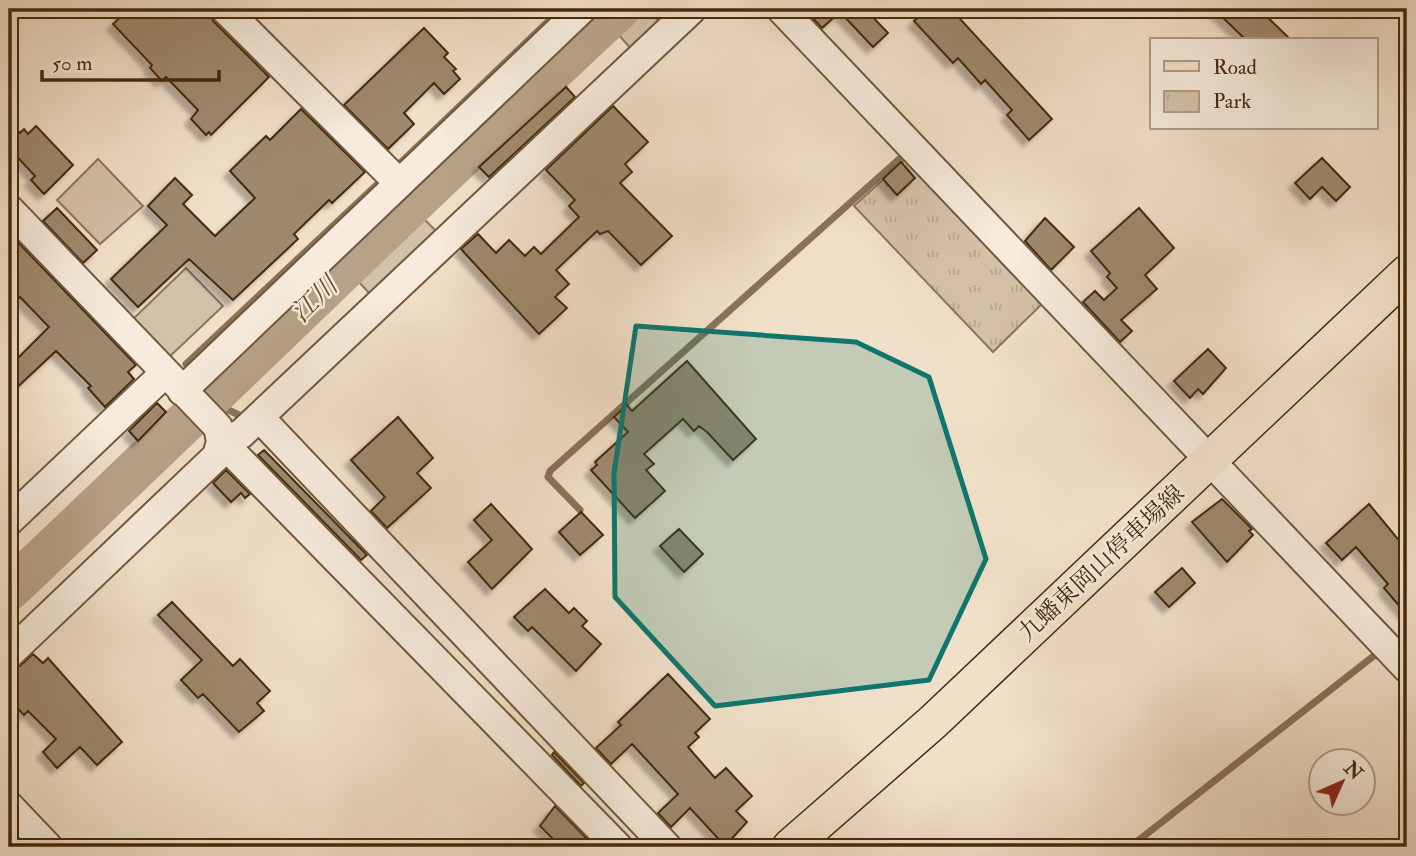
<svg xmlns="http://www.w3.org/2000/svg" width="1416" height="856" font-family="'IM FELL Double Pica','Noto Serif JP',serif">
<style>
.grass{fill:#d4c1a9;stroke:#8c765a;stroke-width:2}
.park{fill:url(#park-tufts);stroke:#8c765a;stroke-width:2}
.lines{fill:none;stroke-linecap:round;stroke-linejoin:round}
.stream{stroke:#897256;stroke-width:7}
.river{stroke:#b7a288;stroke-width:42}
.building{fill:#9e896e;stroke:#452b0b;stroke-width:2;filter:url(#shadow)}
.minor-casing{stroke:#70583a;stroke-width:32}
.major-casing{stroke:#452b0b;stroke-width:38}
.minor{stroke:#f6ebdc;stroke-width:28}
.major{stroke:#f1e0c9;stroke-width:35}
.marked{fill:#0f766e;fill-opacity:0.2;stroke:#0f766e;stroke-width:5;stroke-linejoin:round}
.labels{text-anchor:middle;stroke-width:5;stroke-linejoin:round;paint-order:stroke}
.street-label{font-size:24px;fill:#452b0b;stroke:#f6ebdc}
.water-label{font-size:26px;font-style:italic;fill:#674f30;stroke:#f6ebdc}
</style>
<defs>
<pattern id="park-tufts" width="24" height="20" patternUnits="userSpaceOnUse" patternTransform="scale(1.75)"><rect width="24" height="20" fill="#d4c1a9"/><path d="M3 7l-1-3M5 7V3M7 7l1-3M15 17l-1-3M17 17v-4M19 17l1-3" fill="none" stroke="#b7a690"/></pattern>
<filter id="shadow"><feDropShadow dx="-6" dy="6" stdDeviation="2" flood-color="#0004"/></filter>
</defs>
<rect width="100%" height="100%" fill="#f1e0c9"/>
<filter id="stains"><feTurbulence type="fractalNoise" baseFrequency=".00286" numOctaves="4"/><feColorMatrix values="0 0 0 0 .2 0 0 0 0 .09 0 0 0 0 .02 0 0 0 .5 -.17"/></filter>
<radialGradient id="worn" r=".72"><stop offset=".6" stop-color="#630" stop-opacity="0"/><stop offset="1" stop-color="#630" stop-opacity=".3"/></radialGradient>
<!-- grass -->
<path class="grass" d="M645,9L660,22L632,50L618,34Z
M98,159L143,206L100,244L57,200Z
M423,218L437,232L370,294L357,280Z
M186,268L223,306L166,360L131,321Z"/>
<!-- park -->
<path class="park" d="M907,158L1044,302L993,352L854,206Z"/>
<g class="lines">
<!-- stream -->
<path class="stream" d="M395,168L561,9
M186,364L386,176
M210,401L245,418
M580,510L548,477L550,471L907,152
M1130,847L1380,651"/>
<!-- river -->
<path class="river" d="M9,590C213,398 413,200 619,9"/>
</g>
<!-- building -->
<path class="building" d="M129,9H209L213,21L269,77L211,135L209,132L206,135L191,119L198,110L166,77L162,81L150,68L152,65L113,24Z
M804,9H865L888,33L873,47L840,12L822,28Z
M928,9H951L1052,119L1029,140L1007,115L1012,110L985,80L981,84L958,58L953,63L914,21Z
M1214,9H1259L1291,40H1246Z
M424,28L448,53L444,57L456,69L453,71L460,79L444,94L434,83L404,113L414,124L388,149L344,105Z
M566,87L575,97L489,177L479,167Z
M613,106L648,142L625,164L632,172L620,183L672,236L641,265L608,231L600,234L597,231L556,270L569,284L555,297L567,308L539,334L461,249L478,234L496,253L509,240L525,256L534,247L541,254L579,217L569,206L575,200L546,170Z
M301,109L365,172L332,203L329,200L294,234L298,239L233,300L189,259L138,307L111,279L167,225L148,206L175,178L192,195L183,204L215,236L255,198L230,171L266,136L270,140Z
M9,121L20,133L24,129L28,134L36,126L73,165L44,194L31,180L35,176L9,148Z
M1322,158L1350,187L1336,201L1322,187L1310,199L1295,183Z
M901,162L915,178L897,195L883,179Z
M57,208L97,250L83,263L43,221Z
M1139,208L1174,248L1145,275L1157,289L1121,320L1132,331L1120,342L1083,302L1095,291L1104,300L1117,288L1107,277L1110,273L1091,251Z
M1045,218L1074,247L1051,270L1025,241Z
M9,233L136,365L128,372L134,379L105,407L88,388L91,386L56,351L9,395V367L49,327L20,297L9,307Z
M1208,349L1226,368L1203,394L1198,389L1190,398L1174,381Z
M687,361L756,439L733,460L707,432L699,426L694,431L683,419L644,454L654,464L646,470L665,491L635,518L591,470L597,465L595,462L628,432L614,417L627,405L632,411Z
M157,403L166,412L138,441L129,431Z
M398,417L433,458L417,473L431,488L387,528L371,511L385,497L351,460Z
M264,450L367,555L361,560L258,455Z
M226,470L250,494L245,498L241,493L231,502L213,483Z
M1222,499L1252,529L1249,531L1253,535L1227,562L1192,522Z
M491,504L532,549L492,589L468,562L492,540L474,520Z
M1369,504L1407,550V615L1384,588L1388,584L1356,547L1342,560L1326,543Z
M581,512L603,535L580,555L559,532Z
M679,529L703,554L684,572L660,546Z
M1182,568L1195,583L1169,607L1155,592Z
M545,589L569,613L574,608L587,621L582,626L601,644L576,671L532,627L528,631L514,617Z
M172,602L233,666L240,659L270,691L257,703L264,711L239,732L203,694L198,698L181,680L202,660L158,615Z
M33,654L43,663L48,658L122,742L97,765L80,747L57,768L43,752L56,739L28,711L24,715L9,699V670L20,666Z
M668,674L710,719L695,733L699,737L688,747L715,778L726,768L752,796L736,811L747,822L725,846L690,808L671,827L658,813L678,794L632,744L611,764L596,748L621,725L618,722Z
M554,752L584,783L581,786L552,755Z
M555,806L595,847H561L540,826Z"/>
<g class="lines">
<!-- minor casing -->
<g class="minor-casing">
<path id="minor" d="M225,9L399,183
M781,9L1407,668
M9,209L218,427L221,441L217,456L9,654
M182,391L582,9
M259,417L667,847
M9,521L165,373
M9,806L48,847
M618,847L221,441L241,434L692,9"/>
</g>
<!-- major casing -->
<g class="major-casing">
<path id="major" d="M790,847L933,722L1407,273"/>
</g>
<!-- minor -->
<use href="#minor" class="minor"/>
<!-- major -->
<use href="#major" class="major"/>
</g>
<!-- marked area -->
<path class="marked" d="M636,326L856,342L929,377L986,559L929,680L715,706L615,597L614,473Z"/>
<g class="labels">
<!-- street labels -->
<g class="street-label">
<text transform="translate(1101 563) rotate(-43)" y="8">九蟠東岡山停車場線</text>
</g>
<!-- water labels -->
<g class="water-label">
<text transform="translate(314 299) rotate(-44)" y="9">江川</text>
</g>
</g>
<!-- margin -->
<rect width="1416" height="856" fill="none" stroke="#f1e0c9" stroke-width="35"/>
<rect x="10" y="10" width="1395" height="835" fill="none" stroke="#452b0b" stroke-width="3.5"/>
<rect x="18" y="18" width="1381" height="821" fill="none" stroke="#452b0b" stroke-width="2"/>
<!-- legend -->
<rect x="1150" y="38" width="228" height="91" fill="#f6ebdc" stroke="#af9e88" stroke-width="2"/>
<rect x="1164" y="61" width="35" height="10" fill="#f1e0c9" stroke="#af9e88" stroke-width="2"/>
<text x="1213" y="74" font-size="21" fill="#452b0b">Road</text>
<rect x="1164" y="91" width="35" height="21" fill="url(#park-tufts)" stroke="#af9e88" stroke-width="2"/>
<text x="1213" y="108" font-size="21" fill="#452b0b">Park</text>
<!-- north arrow -->
<g transform="translate(1342 782) rotate(45)"><circle r="33" fill="#f6ebdc" stroke="#af9e88" stroke-width="2"/>
<path d="M0-5L12 26L0 18L-12 26Z" fill="#8f2418"/>
<text y="-10" font-size="19" font-weight="bold" text-anchor="middle" fill="#452b0b">N</text>
</g>
<!-- scale -->
<path d="M42 70v10h177v-10" fill="none" stroke="#452b0b" stroke-width="3.5"/>
<text x="52" y="70" font-size="21" fill="#452b0b" stroke="#f6ebdc" stroke-width="5" paint-order="stroke">50 m</text>
<rect width="100%" height="100%" filter="url(#stains)"/>
<rect width="100%" height="100%" fill="url(#worn)"/>
</svg>
